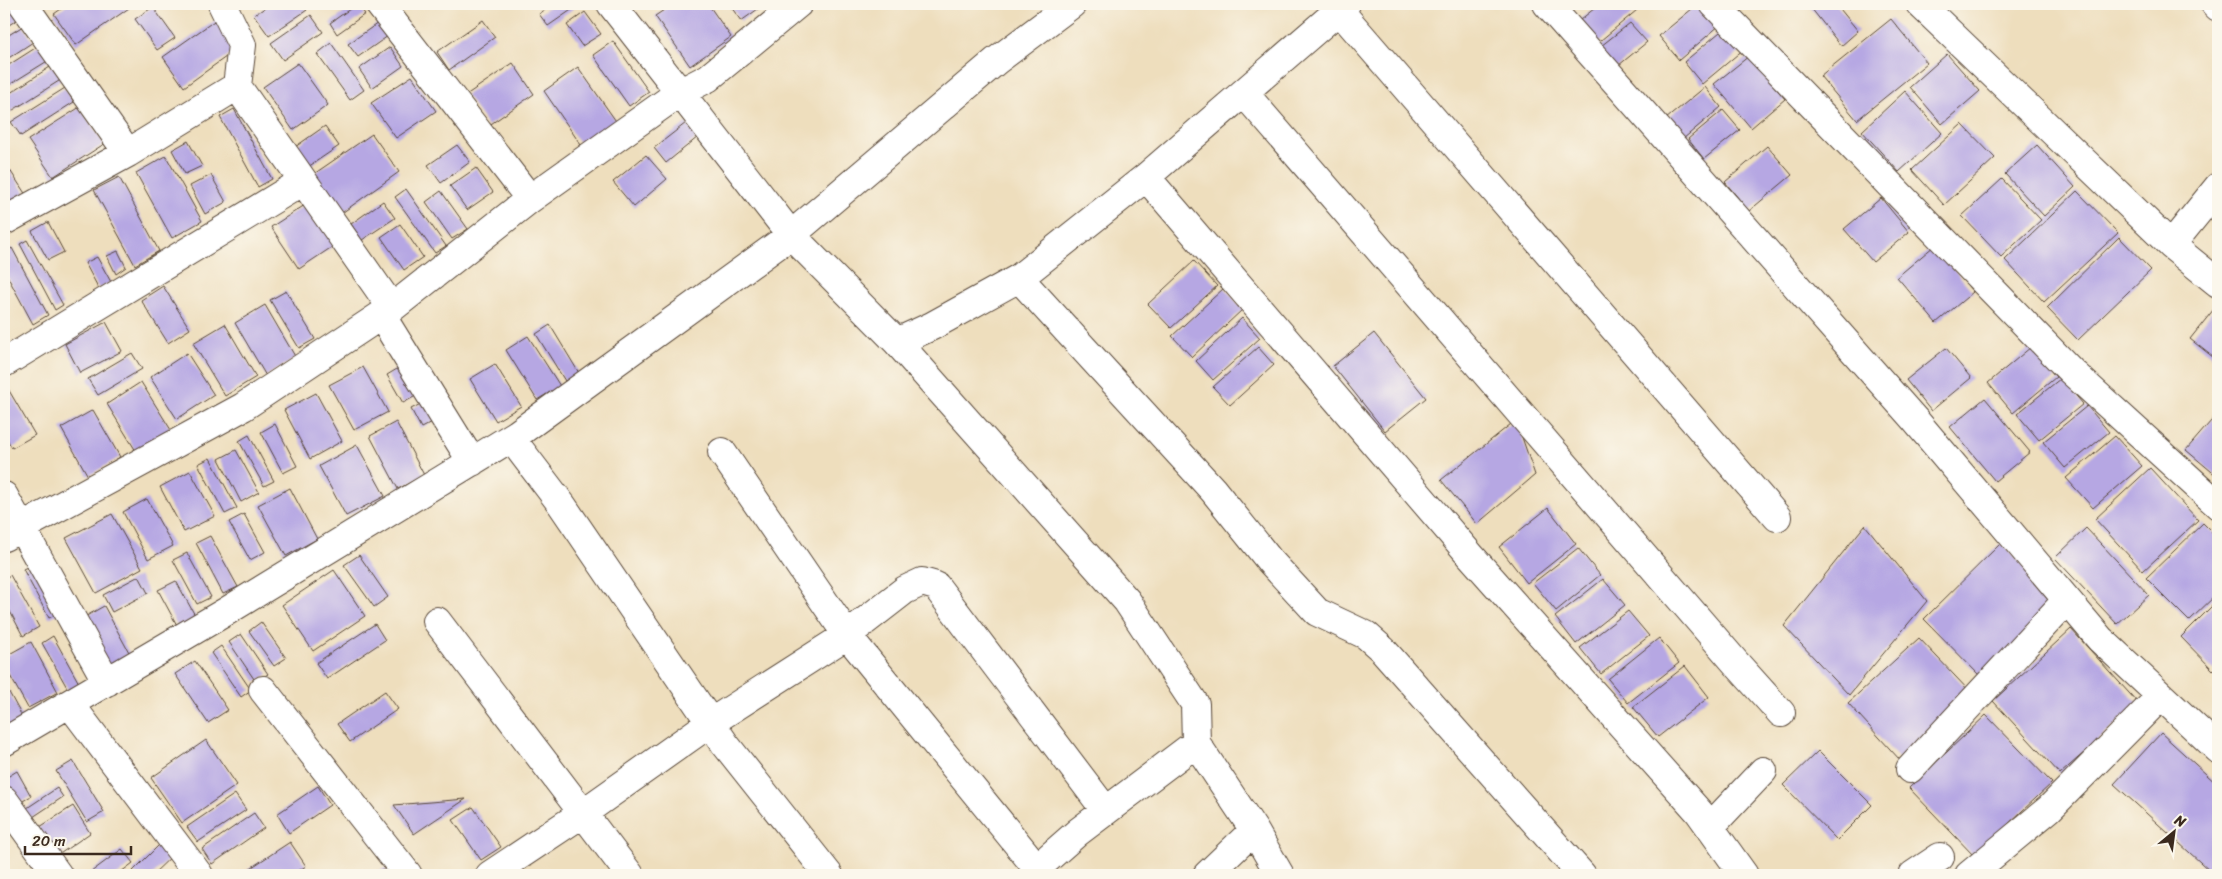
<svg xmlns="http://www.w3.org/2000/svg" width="2222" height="879" font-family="Sriracha,sans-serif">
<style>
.building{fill:#b6a7e3}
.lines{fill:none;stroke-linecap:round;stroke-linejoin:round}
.minor-casing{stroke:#564536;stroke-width:30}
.minor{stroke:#fff;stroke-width:28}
</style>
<rect width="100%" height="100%" fill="#fbf7ec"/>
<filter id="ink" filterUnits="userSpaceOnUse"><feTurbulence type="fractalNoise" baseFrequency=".02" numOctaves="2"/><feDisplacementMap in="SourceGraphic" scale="10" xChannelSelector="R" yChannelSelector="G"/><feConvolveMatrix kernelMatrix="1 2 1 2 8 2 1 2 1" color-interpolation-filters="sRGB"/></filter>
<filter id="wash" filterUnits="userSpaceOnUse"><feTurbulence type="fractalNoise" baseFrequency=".0096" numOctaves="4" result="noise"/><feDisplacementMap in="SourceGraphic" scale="20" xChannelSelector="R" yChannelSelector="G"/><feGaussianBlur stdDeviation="1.12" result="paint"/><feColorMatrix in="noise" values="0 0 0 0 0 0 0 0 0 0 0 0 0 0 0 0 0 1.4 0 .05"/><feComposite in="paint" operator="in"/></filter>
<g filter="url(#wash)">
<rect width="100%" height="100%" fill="#eedebd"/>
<g id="blocks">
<!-- building -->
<path class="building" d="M4,4H11L20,18L4,28Z
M68,4H126L129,8L76,45L54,14Z
M271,4H302L307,10L269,36L254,15Z
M357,4L365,14L337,34L330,23Z
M553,4H580L548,26L539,14Z
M673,4H708L731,37L690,66L655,16Z
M729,4H755L758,9L741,21Z
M1600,4H1631L1637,10L1594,46L1575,24Z
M1698,4H1702L1720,25L1679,60L1659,36Z
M1816,4H1836L1858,31L1841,46L1811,8Z
M153,7L175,38L157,50L135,19Z
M585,12L601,34L582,46L567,25Z
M311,15L323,32L283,60L271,43Z
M217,19L237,49L184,87L163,57Z
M1891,19L1927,63L1857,120L1820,76Z
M483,20L495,37L449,70L437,52Z
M378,23L388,36L358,57L348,44Z
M1630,23L1647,42L1613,70L1596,50Z
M23,26L33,42L4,61V38Z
M1726,27L1744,49L1702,84L1684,62Z
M613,41L649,92L629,106L593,55Z
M331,43L364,90L350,100L317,54Z
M40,45L49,60L4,88V68Z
M390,47L403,66L372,88L359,69Z
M1947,54L1980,91L1942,124L1910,87Z
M1749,56L1785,99L1751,128L1714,84Z
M298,63L328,105L293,130L263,87Z
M513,63L534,94L488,126L466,95Z
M53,65L62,79L10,112L4,103V97Z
M578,67L618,124L583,148L544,91Z
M412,76L436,111L396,138L371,103Z
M1705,87L1721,107L1683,139L1666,119Z
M65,88L74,102L21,136L11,122Z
M1905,91L1942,133L1899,172L1862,131Z
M80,107L104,144L53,177L28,140Z
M234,109L272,179L258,187L220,117Z
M1723,110L1740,130L1704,159L1688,139Z
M686,123L698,137L666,163L654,148Z
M1962,124L1995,158L1944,205L1912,170Z
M325,126L339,146L308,167L295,147Z
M372,134L399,172L339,215L311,176Z
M188,141L202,166L185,174L172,150Z
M457,145L470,162L441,183L428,165Z
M2037,145L2075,187L2044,216L2005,174Z
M1767,146L1792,175L1749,211L1725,182Z
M646,155L667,179L634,207L613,182Z
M166,156L202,221L172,238L136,173Z
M4,161L26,195L4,209Z
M476,168L493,192L467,210L450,186Z
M211,175L226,202L205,214L190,186Z
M119,177L159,251L135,265L94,190Z
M2002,179L2041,220L2001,257L1962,216Z
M406,189L446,246L435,253L395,197Z
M441,191L468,229L452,239L426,202Z
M2077,191L2118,233L2044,302L2005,260Z
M1881,198L1909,232L1873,262L1844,229Z
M383,201L395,218L362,240L351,224Z
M308,203L335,245L299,269L271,227Z
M48,222L64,252L48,260L32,231Z
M400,224L423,257L404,270L381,237Z
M2119,237L2151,270L2078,340L2047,308Z
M27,240L63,305L55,310L20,244Z
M1934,246L1973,292L1936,323L1897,277Z
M12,248L48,315L33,324L4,270V253Z
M118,251L126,267L116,274L107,256Z
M97,257L111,282L99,289L85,263Z
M1194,261L1217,286L1171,328L1148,304Z
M163,286L190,329L168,343L141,300Z
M1224,288L1243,309L1192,357L1172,336Z
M286,291L315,339L299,348L270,300Z
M2218,304V361L2190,339Z
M265,305L296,358L266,376L235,323Z
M1242,318L1260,338L1213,380L1196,361Z
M106,322L122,351L80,373L65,344Z
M225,324L256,377L225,396L193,343Z
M550,325L579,373L565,381L536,334Z
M1374,333L1426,398L1385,431L1333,366Z
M528,336L560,386L537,400L506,350Z
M1258,347L1274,365L1230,405L1213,387Z
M2031,347L2056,377L2013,413L1988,383Z
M1946,348L1971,378L1931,411L1906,380Z
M132,353L142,369L98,395L88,379Z
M187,353L214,395L177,419L150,377Z
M407,363L423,392L403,403L387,375Z
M495,364L521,406L496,421L470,379Z
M363,367L388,412L354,430L329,385Z
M2061,378L2083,404L2039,440L2017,414Z
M4,382L35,435L12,448L4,434Z
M141,382L171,430L136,451L107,404Z
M316,393L342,441L310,459L284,410Z
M432,398L442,417L421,428L411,409Z
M1985,398L2030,452L1995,481L1950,427Z
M2087,406L2109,432L2065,468L2043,442Z
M93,410L120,457L88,476L61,428Z
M2218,413V477L2186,450Z
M1516,420L1535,475L1477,524L1441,480Z
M396,422L424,475L398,489L370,436Z
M275,424L297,466L283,473L261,432Z
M249,435L274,481L264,486L239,441Z
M2115,436L2142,466L2093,508L2066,478Z
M357,445L385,496L346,516L319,466Z
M236,450L259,492L241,502L219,459Z
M210,458L237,508L225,514L198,464Z
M2150,468L2198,520L2143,571L2095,519Z
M190,471L215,516L184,532L160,487Z
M290,488L317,539L286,556L258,505Z
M147,499L173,546L148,559L123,512Z
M1548,508L1576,544L1527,583L1499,547Z
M112,514L142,568L96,593L66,538Z
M244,514L265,552L250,560L229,522Z
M2203,523L2218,538V593L2189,621L2146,578Z
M1865,525L1927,601L1849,695L1784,626Z
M2086,528L2149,595L2117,624L2055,558Z
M210,536L238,587L223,594L196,543Z
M2001,543L2060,602L1983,679L1924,619Z
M1578,548L1600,575L1556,611L1533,583Z
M187,553L211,597L197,604L173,560Z
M359,555L388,597L374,607L344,565Z
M35,563L61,612L49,618L23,569Z
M334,570L365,616L313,651L282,605Z
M10,575L39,627L23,636L4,600V579Z
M139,576L148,593L112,612L103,595Z
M1603,579L1625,605L1576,644L1555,617Z
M176,581L197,619L179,629L158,590Z
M2218,600V665L2213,670L2181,637Z
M104,606L131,656L107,668L81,619Z
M1628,611L1649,636L1601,674L1580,648Z
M261,622L286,658L274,666L249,631Z
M375,624L385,640L327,679L316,663Z
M2071,629L2139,704L2060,774L1993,701Z
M241,634L268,674L256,682L229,642Z
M53,636L80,685L69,691L42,643Z
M1659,638L1679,663L1628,703L1608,679Z
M1919,638L1972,694L1900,760L1848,703Z
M31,642L58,692L28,708L4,665V657Z
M221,646L251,690L241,697L211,653Z
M195,661L228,710L208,723L175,674Z
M1685,666L1709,697L1658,737L1633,707Z
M4,683L24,720L4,730Z
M385,691L398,709L350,742L337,724Z
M1986,715L2052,783L1974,856L1909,788Z
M2161,733L2218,785V864L2211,872L2114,784Z
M206,740L237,785L182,823L151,778Z
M1818,751L1872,805L1837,840L1783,785Z
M73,761L104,812L87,822L56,771Z
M17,771L31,796L15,806L4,786V779Z
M318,786L330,805L289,833L277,814Z
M57,788L63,797L27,821L21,812Z
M235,794L246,810L198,842L187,827Z
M466,799L414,834L394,805Z
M73,806L90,833L51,860L32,832Z
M473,807L501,847L481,860L453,820Z
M254,813L264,828L212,864L202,849Z
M162,842L174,854L152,875H137L133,871Z
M290,842L306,866L292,875H240Z
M122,849L133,863L117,875H87Z
M385,868L390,875H373Z
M530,871L588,874V875H533Z"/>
</g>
</g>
<g filter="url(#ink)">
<use href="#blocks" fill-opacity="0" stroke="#564536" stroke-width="1"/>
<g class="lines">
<!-- minor casing -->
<g class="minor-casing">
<path id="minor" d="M23,4L128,153
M379,4L530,199
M611,4L791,235L897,342L1127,601L1195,704L1196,743L1254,830L1280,875
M1547,4L1915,420L2100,639L2218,749
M1714,4L2071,371L2218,505
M1920,4L2171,245L2218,283
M2215,4L2218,7
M1338,9L1777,517
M237,86L392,308
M1244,93L1735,662L1781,713
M1146,177L1471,556L1699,812L1744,875
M4,221L128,153L237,86L242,45L222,4
M2171,245L2218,187
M1019,278L1213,490L1270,561L1317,612L1366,635L1383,650L1582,875
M381,315L472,462
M897,342L932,326L1019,278L1146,177L1346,4
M4,363L302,182
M511,438L562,505L725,744L829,875
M722,452L847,635L1037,868
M4,496L107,682
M4,537L243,407L392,308L530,199L679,93L708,78L798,4
M437,621L630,875
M263,690L408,875
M70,704L199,875
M4,742L227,611L517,434L791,235L996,61L1072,4
M1910,769L2067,600
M4,800L58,875
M1710,827L1763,771
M490,875L583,813L710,723L847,635L905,590L922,582L936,586L1106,811
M1033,875L1037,868L1078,832L1196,743
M1207,875L1254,830
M1913,875L1940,857
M1969,875L2049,809L2161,696"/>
</g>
<!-- minor -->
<use href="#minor" class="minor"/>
</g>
</g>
<!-- margin -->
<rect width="2222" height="879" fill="none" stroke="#fbf7ec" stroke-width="20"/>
<!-- north arrow -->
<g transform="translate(2174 832) rotate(29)" stroke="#fbf7ec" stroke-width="4" paint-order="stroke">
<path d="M0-4L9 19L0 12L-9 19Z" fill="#3b2a1e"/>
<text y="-8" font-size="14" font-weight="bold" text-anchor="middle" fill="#3b2a1e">N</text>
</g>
<!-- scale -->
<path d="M25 846v8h106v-8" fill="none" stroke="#3b2a1e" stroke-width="2.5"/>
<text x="32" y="846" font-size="15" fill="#3b2a1e" stroke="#fbf7ec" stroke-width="4" paint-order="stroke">20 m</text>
</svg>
